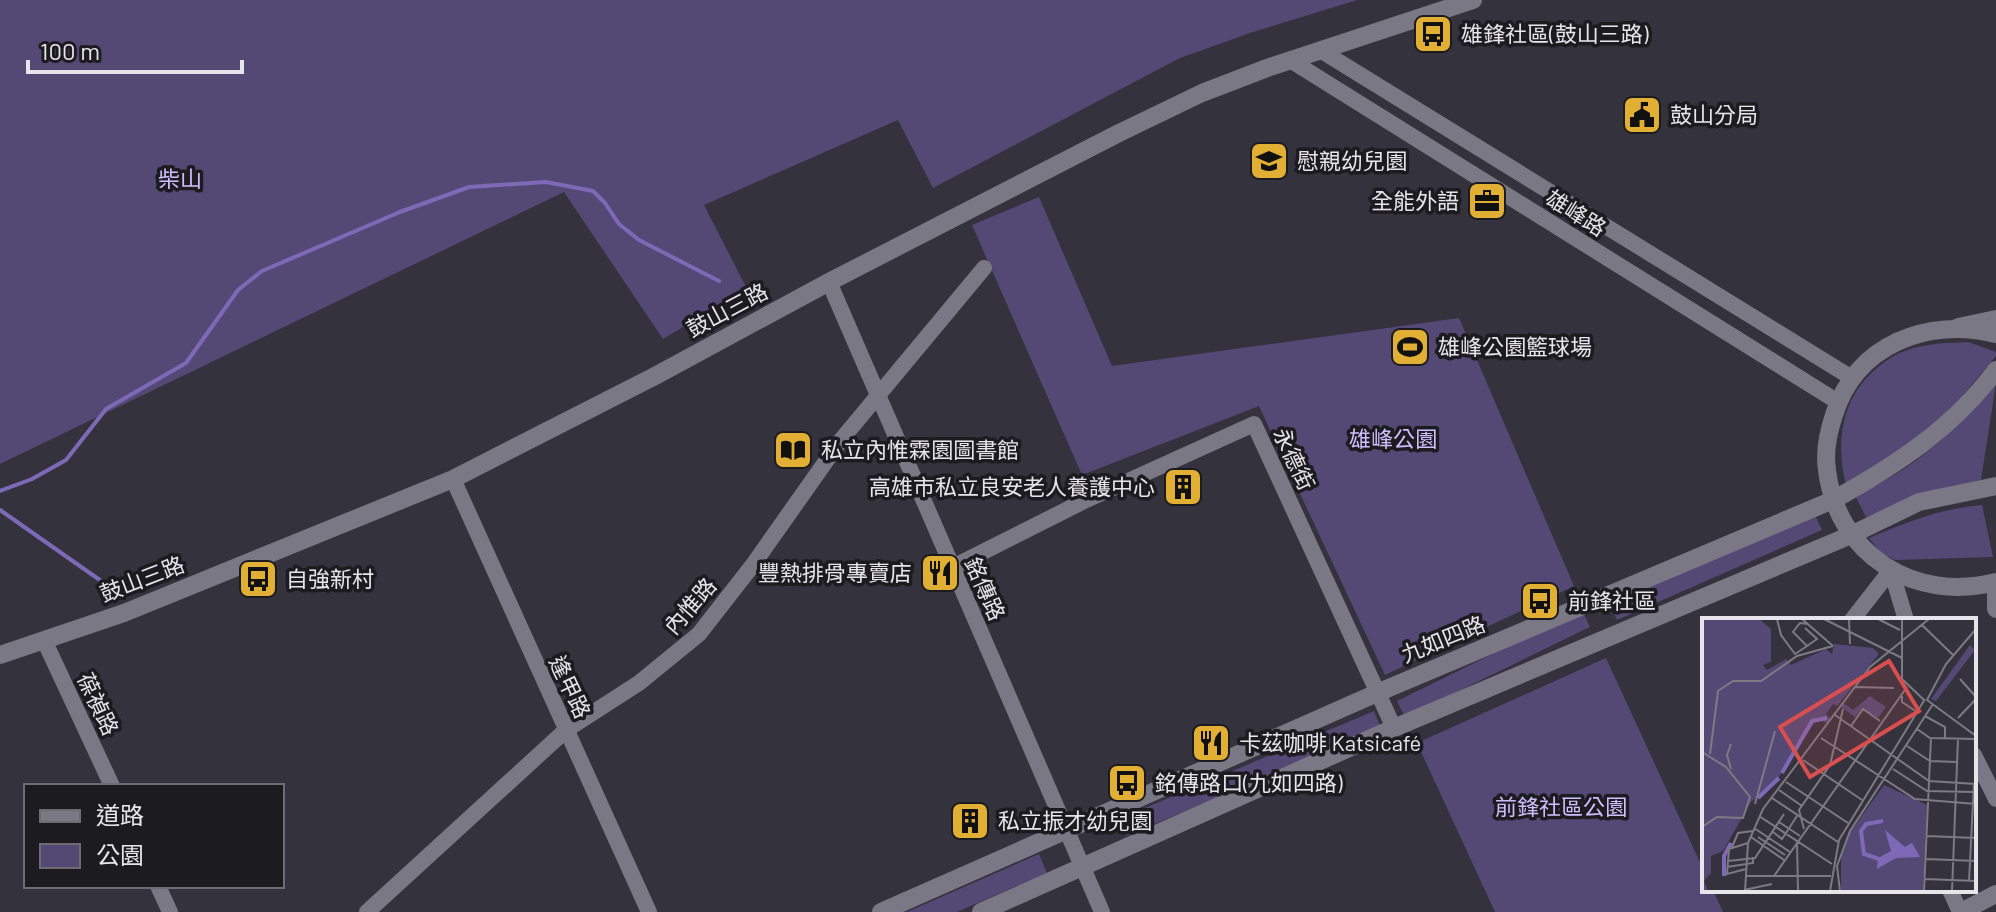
<svg xmlns="http://www.w3.org/2000/svg" width="1996" height="912" font-family="Barlow,'Noto Sans TC',sans-serif">
<style>
.green{fill:#544975}
.lines{fill:none;stroke-linecap:round;stroke-linejoin:round}
.stream{stroke:#7e69b6;stroke-width:4}
.minor{stroke:#7a7884;stroke-width:16}
.tertiary{stroke:#7a7884;stroke-width:18}
.labels{text-anchor:middle;stroke-width:7;stroke-linejoin:round;paint-order:stroke}
.poi-label{font-size:22px;fill:#e7e5ec;stroke:#1c1b1f;text-anchor:start}
.park-label{font-size:22px;fill:#cebfff;stroke:#1c1b1f}
.street-label{font-size:22px;fill:#e7e5ec;stroke:#1c1b1f}
.inset-river{fill:none;stroke:#7e69b6;stroke-width:4}
.inset-road{fill:none;stroke:#7c7a82;stroke-width:2}
.view{fill:#d94e4f;fill-opacity:0.15;stroke:#d94e4f;stroke-width:4}
.inset-edge{fill:none;stroke:#e7e5ec;stroke-width:4}
</style>
<rect width="100%" height="100%" fill="#34323c"/>
<!-- green -->
<path class="green" d="M0,0H1357L1253,32L1180,58L933,188L898,120L704,205L747,289L663,339L564,192L0,464Z
M1039,197L1112,366L1459,318L1574,586L1385,675L1259,406L1082,475L972,225Z
M1968,342L1996,352V356L1958,401L1916,441L1846,486C1834,436 1843,389 1889,359C1911,344 1942,343 1968,342Z
M1996,383L1981,480L1930,492L1868,521L1855,495C1868,489 1882,483 1894,475C1934,452 1965,416 1996,383Z
M1982,505L1993,557L1895,560L1881,553L1869,538C1909,521 1940,509 1982,505Z
M1814,513L1822,530L1617,620L1609,602Z
M1582,610L1590,627L1405,717L1397,701Z
M1606,658L1704,871V890H1713L1723,912H1495L1417,743Z
M1374,711L1381,728L1126,836L1119,819Z
M1039,854L1047,873L957,912H907Z"/>
<g class="lines">
<!-- stream -->
<path class="stream" d="M0,491L32,479L66,460L106,409L186,363L238,290L262,271L400,212L469,187L546,182L593,191L605,203L619,224L639,240L719,281
M0,510L124,597"/>
<!-- minor -->
<path class="minor" d="M1320,50L1852,378
M1290,60L1838,402
M829,282L1102,912
M1958,326L1996,318
M453,479L649,912
M951,568L1084,501L1254,424L1394,728
M1891,570L1906,620
M1852,620L1891,570
M44,640L112,786
M1974,755L1996,799
M158,886L170,912
M1950,890L1960,912
M367,912L566,730L639,683L699,634L752,566L841,440L984,268"/>
<!-- tertiary -->
<path class="tertiary" d="M1996,334C1928,317 1856,344 1834,415C1828,433 1824,451 1827,470C1837,555 1915,603 1996,582
M1996,595V609
M0,655L124,613L453,479L655,376L829,282L1119,133L1202,93L1267,68L1473,0
M881,912L1377,693L1833,500C1895,466 1953,428 1996,370
M981,912L1394,728L1851,535L1919,502L1996,486
M1961,912L1996,894"/>
</g>
<!-- icons -->
<defs>
<g id="bus-square" transform="scale(2)"><rect x="-9" y="-9" width="18" height="18" rx="4" fill="#e1af34" stroke="#1c1b1f"/><path d="M-5-6H5V4H4V6H2V4H-2V6H-4V4H-5ZM-3.5-4V0h7V-4ZM-3.5 1.2v1.5H-2V1.2ZM2 1.2v1.5H3.5V1.2Z" fill="#111"/></g>
<g id="civic-square" transform="scale(2)"><rect x="-9" y="-9" width="18" height="18" rx="4" fill="#e1af34" stroke="#1c1b1f"/><path d="M-.6-6.5H3V-4.5H.6V-3L4-1V1h2V6H-6V1h2V-1L-.6-3ZM-1.2 2.5V6h2.4V2.5Z" fill="#111"/></g>
<g id="school-square" transform="scale(2)"><rect x="-9" y="-9" width="18" height="18" rx="4" fill="#e1af34" stroke="#1c1b1f"/><path d="M0-5L7-2L0 1L-7-2ZM-4 1L0 2.5L4 1V4Q0 6-4 4Z" fill="#111"/></g>
<g id="office-square" transform="scale(2)"><rect x="-9" y="-9" width="18" height="18" rx="4" fill="#e1af34" stroke="#1c1b1f"/><path d="M-6-3h4V-5.5h4V-3h4V5H-6ZM-1-4.5V-3h2v-1.5ZM-6 0V1H6V0Z" fill="#111"/></g>
<g id="stadium-square" transform="scale(2)"><rect x="-9" y="-9" width="18" height="18" rx="4" fill="#e1af34" stroke="#1c1b1f"/><path d="M0-5a6.5 5 0 1 0 0 10a6.5 5 0 1 0 0-10ZM-3.5-1.8h7v3.6h-7Z" fill="#111"/></g>
<g id="library-square" transform="scale(2)"><rect x="-9" y="-9" width="18" height="18" rx="4" fill="#e1af34" stroke="#1c1b1f"/><path d="M-6-4Q-3-5.5-.7-3.5V5Q-3 3-6 4ZM6-4Q3-5.5 .7-3.5V5Q3 3 6 4Z" fill="#111"/></g>
<g id="building-square" transform="scale(2)"><rect x="-9" y="-9" width="18" height="18" rx="4" fill="#e1af34" stroke="#1c1b1f"/><path d="M-4-6H4V6H1V3H-1V6H-4ZM-2.5-4.3h1.7v1.8h-1.7ZM.8-4.3h1.7v1.8H.8ZM-2.5-1h1.7V.8h-1.7ZM.8-1h1.7V.8H.8Z" fill="#111"/></g>
<g id="restaurant-square" transform="scale(2)"><rect x="-9" y="-9" width="18" height="18" rx="4" fill="#e1af34" stroke="#1c1b1f"/><path d="M-5-6h1v4h1v-4h1v4h1v-4h1v5L-1.5 .5V6h-2V.5L-5-1ZM5-6V6H3V1.5H1.5Q1.5-4 5-6Z" fill="#111"/></g>
</defs>
<g fill-rule="evenodd">
<use href="#bus-square" x="1433" y="34"/>
<use href="#civic-square" x="1642" y="115"/>
<use href="#school-square" x="1269" y="161"/>
<use href="#office-square" x="1487" y="201"/>
<use href="#stadium-square" x="1410" y="347"/>
<use href="#library-square" x="793" y="450"/>
<use href="#building-square" x="1183" y="487"/>
<use href="#restaurant-square" x="940" y="573"/>
<use href="#bus-square" x="258" y="579"/>
<use href="#bus-square" x="1540" y="601"/>
<use href="#restaurant-square" x="1211" y="743"/>
<use href="#bus-square" x="1127" y="783"/>
<use href="#building-square" x="970" y="821"/>
</g>
<g class="labels">
<!-- poi labels -->
<g class="poi-label">
<text x="1461" y="42">雄鋒社區(鼓山三路)</text>
<text x="1670" y="123">鼓山分局</text>
<text x="1297" y="169">慰親幼兒園</text>
<text x="1459" y="209" text-anchor="end">全能外語</text>
<text x="1438" y="355">雄峰公園籃球場</text>
<text x="821" y="458">私立內惟霖園圖書館</text>
<text x="1155" y="495" text-anchor="end">高雄市私立良安老人養護中心</text>
<text x="912" y="581" text-anchor="end">豐熱排骨專賣店</text>
<text x="286" y="587">自強新村</text>
<text x="1568" y="609">前鋒社區</text>
<text x="1239" y="751">卡茲咖啡 Katsicafé</text>
<text x="1155" y="791">銘傳路口(九如四路)</text>
<text x="998" y="829">私立振才幼兒園</text>
</g>
<!-- park labels -->
<g class="park-label">
<text x="180" y="187">柴山</text>
<text x="1393" y="447">雄峰公園</text>
<text x="1561" y="815">前鋒社區公園</text>
</g>
<!-- street labels -->
<g class="street-label">
<text transform="translate(1576 213) rotate(32)" y="8">雄峰路</text>
<text transform="translate(727 310) rotate(-28)" y="8">鼓山三路</text>
<text transform="translate(1294 459) rotate(65)" y="8">永德街</text>
<text transform="translate(142 579) rotate(-21)" y="8">鼓山三路</text>
<text transform="translate(985 589) rotate(66)" y="8">銘傳路</text>
<text transform="translate(690 606) rotate(-49)" y="8">內惟路</text>
<text transform="translate(1443 639) rotate(-22)" y="8">九如四路</text>
<text transform="translate(570 687) rotate(65)" y="8">逢甲路</text>
<text transform="translate(98 704) rotate(65)" y="8">葆禎路</text>
</g>
</g>
<!-- overview -->
<g transform="translate(1702 618)">
<rect width="274" height="274" fill="#34323c"/>
<path d="M0,1H57L69,11V44L61,47L65,52L84,41L89,47L124,31L130,36L132,26L171,30L177,36L135,88L131,86L124,96L128,100L125,105L115,101L73,165L49,184L21,233L9,238V255L2,263L6,273H0ZM268,27L273,32L234,83L229,81ZM168,78L184,89L176,100L161,90L153,99L139,89L141,85L151,92ZM182,167L225,187L221,273H139V239L147,216Z" fill="#544975"/>
<path d="M183,212L203,229L210,225L218,239L194,240L175,251L176,240L189,233Z" fill="#7e69b6"/>
<path class="inset-river" d="M80,155L110,103L125,100M56,180L77,160M177,241L162,236L159,213L164,206L181,203M22,258V238L29,225"/>
<path class="inset-road" d="M75,1L79,17L93,36L105,28M100,1L131,28M122,1L200,40M147,1L148,26M176,1L198,12M200,1V61L222,82M220,7L251,37M103,10L115,21L105,28L91,14L98,5L106,6M274,11L244,46L225,82L274,118M258,61L274,79M152,69L192,70M200,78V84L215,94M133,97L227,163L274,166M223,98L243,109V120M256,100L274,81M149,108L161,91L178,103M215,111L228,120L274,121M119,120L213,181L274,186M205,128L228,143L255,144M0,134L24,149L48,179L41,200L15,199L0,209M8,136L16,73L31,63H59L95,38L131,28M101,142L160,182M29,151L25,137L29,126M191,151L225,173L271,174M84,164L146,205M77,172L100,188M70,180L136,224M53,186L73,113M57,198L130,246M77,204L98,218M52,210L88,234M102,211L97,192L128,147L141,91M71,214L80,221L95,198M225,218L274,220M49,219L82,242M56,219L83,237M95,224L96,273M30,229L36,215L51,213M224,241L274,243M26,243L53,240L82,196M25,249L51,245V239M44,251L25,256L27,231L46,225M43,258H129M72,258L205,69M223,261L274,263M267,263L272,165M42,272L70,266M43,273L46,225L61,191L168,49L227,1M128,273L137,222L223,81M138,273L135,248L148,213L231,86M222,273L229,120M250,273L256,121"/>
<path class="view" d="M187,43L217,93L108,159L78,109Z"/>
<rect width="274" height="274" class="inset-edge"/>
</g>
<!-- legend -->
<rect x="24" y="784" width="260" height="104" fill="#1c1b1f" stroke="#6d6c71" stroke-width="2"/>
<rect x="40" y="810" width="40" height="12" fill="#7a7884" stroke="#6d6c71" stroke-width="2"/>
<text x="96" y="824" font-size="24" fill="#e7e5ec">道路</text>
<rect x="40" y="844" width="40" height="24" fill="#544975" stroke="#6d6c71" stroke-width="2"/>
<text x="96" y="864" font-size="24" fill="#e7e5ec">公園</text>
<!-- scale -->
<path d="M28 60v12h214v-12" fill="none" stroke="#e7e5ec" stroke-width="4"/>
<text x="40" y="60" font-size="24" fill="#e7e5ec" stroke="#1c1b1f" stroke-width="6" paint-order="stroke">100 m</text>
</svg>
